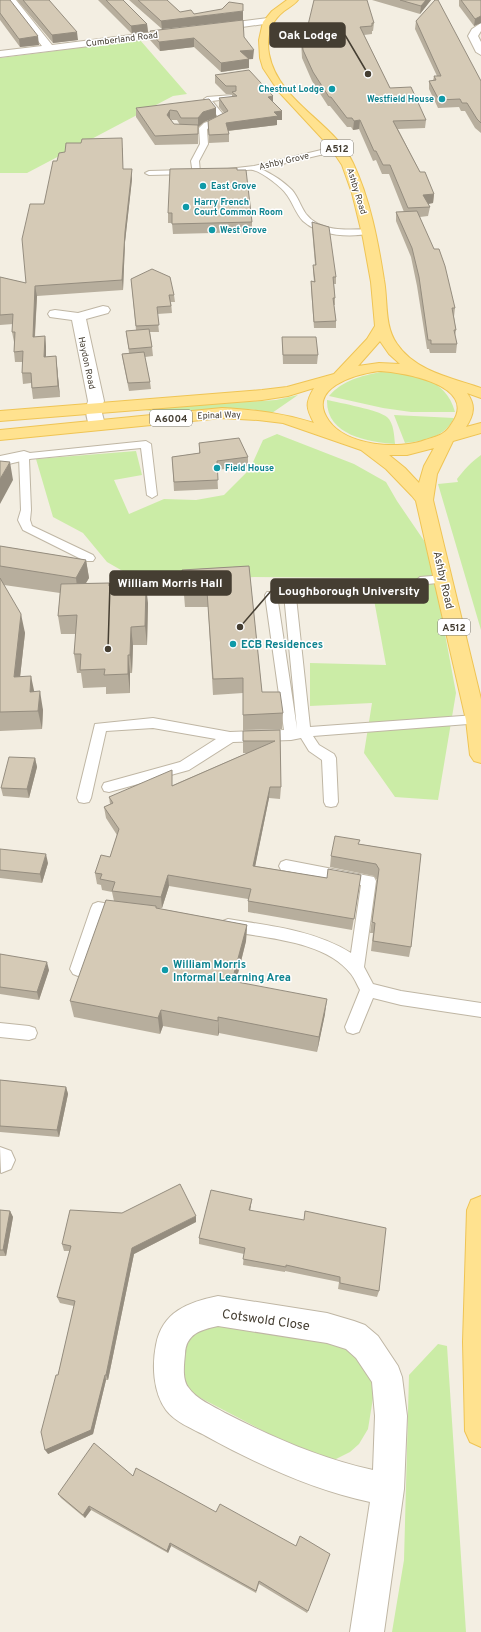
<svg xmlns="http://www.w3.org/2000/svg" width="481" height="1632" font-family="Overpass,sans-serif">
<style>
.green{fill:#cbeca6}
.lines{fill:none;stroke-linecap:round;stroke-linejoin:round}
.lane-casing{stroke:#bfb6a4;stroke-width:2}
.street-casing{stroke:#bfb6a4;stroke-width:2}
.primary-casing{stroke:#efc454;stroke-width:2}
.lane{fill:#fff;fill-rule:evenodd}
.street{fill:#fff;fill-rule:evenodd}
.primary{fill:#ffe28f;fill-rule:evenodd}
.wall{fill:#b7ae9d;fill-rule:evenodd}
.shaded-wall{fill:#958d7f}
.building{fill:#d5cab6;stroke:#958d7f}
.culture-dot{fill:#0f9aa8;stroke:#fff;stroke-width:1.5}
.labels{text-anchor:middle;stroke-width:3;stroke-linejoin:round;paint-order:stroke}
.far-street-label{font-size:9px;fill:#453e32;stroke:#fff}
.far-culture-label{font-size:9px;font-weight:bold;fill:#0d838f;stroke:#fff;text-anchor:start}
.shield{fill:#fff;stroke:#7d7870;stroke-width:1}
.shield-label{font-size:10px;font-weight:bold;fill:#453e32}
.street-label{font-size:11px;fill:#453e32;stroke:#fff}
.culture-label{font-size:11px;font-weight:bold;fill:#0d838f;stroke:#fff;text-anchor:start}
.near-street-label{font-size:13px;fill:#453e32;stroke:#fff}
.leader{fill:none;stroke:#453e32;stroke-width:1.5}
.callout-dot{fill:#453e32;stroke:#fff;stroke-width:1.5}
.callout{fill:#453e32;stroke:#453e32;stroke-width:1.5}
.callout-label{font-size:12px;text-anchor:middle;font-weight:bold;fill:#fff}
</style>
<rect width="100%" height="100%" fill="#f3eee2"/>
<!-- green -->
<path class="green" d="M140,40L187,94L173,96L27,173H0V58Z
M381,372C412,373 446,377 455,412H411L383,408L329,396C343,380 361,376 381,372Z
M298,395L272,413L250,409H228L161,413L140,409L276,400Z
M327,400C340,403 379,410 387,417C394,423 394,436 395,444C368,442 326,435 327,400Z
M394,415L454,418C445,437 425,441 405,443Z
M277,434L354,464L386,482L397,501L429,548L456,693L438,800L395,797L364,753L372,703L310,706V663L386,665L370,578L254,577L147,585L107,562L83,533L53,517L36,459L136,451L142,475L114,480L129,514L164,499L196,500L224,495L250,469L263,440Z
M481,455V630L438,484L458,482L457,479C464,470 471,462 481,455Z
M234,1322L349,1347L371,1378L373,1398L368,1429L359,1444L350,1452L334,1460H319L193,1394L182,1379V1350L196,1328Z
M438,1344L447,1346L466,1632H392L404,1560L409,1375Z"/>
<g class="lines">
<!-- lane casing -->
<g class="lane-casing">
<path id="lane" d="M233,95L235,96V98L212,101L227,119L207,129L208,144L199,161L200,172L196,174H193L191,161L200,144L199,128L204,123L219,118L204,99L207,97Z
M338,146H341V150L261,169C272,174 283,181 292,190C298,197 301,207 306,214C320,232 348,230 368,229L372,231L371,233C351,238 319,236 303,221C296,214 293,203 287,195C282,187 262,172 253,170C244,169 228,173 219,174L215,172L219,170L254,166Z
M188,170L192,172L191,174L149,175L145,173L149,171Z
M146,441L151,444L157,495L152,498L147,495L141,448L29,459L31,510L30,520L32,526L93,555L95,558L93,561H85L23,530L18,520L21,510L19,456L20,454Z
M444,575L448,576L450,579L448,582L427,584L415,594L411,595L295,588L310,727L476,715L481,717V723L313,736L319,745L334,754L336,758L338,802L336,806L331,807L326,806L324,802L322,760L309,751L301,738L291,740L233,742L189,770L109,792L104,791L102,787L104,783L180,762L216,739L153,728L106,731L91,798L89,802L84,803L79,802L77,798L95,724L153,718L230,732L284,730L265,595L267,592H275L277,595L297,729L283,584L285,581L289,580L408,587L420,577Z
M286,860L374,877L376,881L364,967L373,984L401,991L481,1003V1017L401,1005L373,998L359,1032L353,1034L347,1032L345,1027L360,990C357,985 355,979 351,974C326,941 266,938 228,931L223,929L220,925L223,921L228,919C270,926 314,930 351,953L361,885L281,870L279,866L281,862Z
M98,902L127,907L129,911L127,915L122,917L103,915L86,969L83,974L78,976L73,974L70,969L91,908L93,904Z
M0,1023L29,1026L35,1028L37,1033L35,1038L29,1040L0,1037Z"/>
</g>
<!-- street casing -->
<g class="street-casing">
<path id="street" d="M6,0H16L52,45L179,29L184,32L179,35L0,57V51L42,46Z
M268,18L273,21L271,23L214,31L209,28L214,25Z
M481,23V31L478,36L481,42V55L476,52L468,36L472,29Z
M103,306L108,307L110,310L108,313L86,319L104,401L101,409L105,425L103,428L97,430L91,428C86,420 85,410 88,401L72,320L50,317L48,314L50,311L55,310L78,313Z
M24,451L30,453L32,456L30,459L0,466V456Z
M0,1147L11,1151L15,1160L11,1169L1,1173Z
M218,1296L327,1313L354,1321L365,1325L378,1336L398,1366L402,1377L407,1416L404,1489L384,1632H350L370,1502C313,1490 257,1464 206,1436C193,1429 175,1422 166,1410C153,1392 152,1365 156,1345C162,1312 188,1302 218,1296ZM218,1326L327,1343L346,1349L356,1358L372,1382L375,1416L373,1470C321,1459 272,1437 225,1413C213,1406 196,1399 188,1387C182,1379 184,1364 185,1354C186,1334 200,1330 218,1326Z"/>
</g>
<!-- primary casing -->
<g class="primary-casing">
<path id="primary" d="M287,0H298C294,5 288,8 284,11C270,22 266,37 269,54C278,102 334,122 353,163C370,199 378,241 384,280C388,301 384,326 397,344C415,371 452,378 481,388V398L467,393C476,405 474,415 466,427L481,423V433L453,441L437,474L433,500L481,699V763L474,761L470,755L466,720L416,501L412,496L386,469L361,450L283,423L258,420L222,418L0,440V430L222,408C256,410 282,413 314,423C306,408 305,403 314,388L288,396L262,400L0,421V411L262,390L287,387L334,374L367,339L375,326L371,282L363,238L352,193L342,165L330,147L279,92L263,68L260,58L259,40L263,22L272,11ZM380,341L389,354L400,364L379,363L358,366ZM379,371C402,372 479,385 452,423C445,435 438,436 425,440C399,450 347,446 329,421C305,388 356,374 379,371ZM434,448L424,466L419,483L405,468L389,455H407Z
M481,1196V1447L470,1442L465,1431L463,1342L467,1210L471,1200Z"/>
</g>
<!-- lane -->
<use href="#lane" class="lane"/>
<!-- street -->
<use href="#street" class="street"/>
<!-- primary -->
<use href="#primary" class="primary"/>
</g>
<!-- wall -->
<path class="wall" d="M0,0L39,45L20,47L0,20Z
M17,0H49L78,40L53,43Z
M98,0H123L147,24L148,32L132,34Z
M129,0H167L180,12L243,20L162,29Z
M372,0H431L420,14Z
M459,0H481V23L474,26L459,6Z
M416,21L481,81V133L475,128L465,111H461L459,107L438,108L429,89V81H433L434,76H437L415,29Z
M374,23L373,31H372V34L364,35L390,88L426,120L425,128L398,129L420,172L434,194L433,203L428,204L430,207L428,216L420,217L455,308L454,317L456,330L455,336L457,344L456,353H430L429,349H427L417,286L411,257L396,221V212H404L389,174H382L376,160L373,161L359,129L353,130L351,127H347L330,106H328L312,81L302,58L301,41V33H303V25Z
M150,31L244,37L253,59H249V68L221,72L194,47L160,51L150,40Z
M215,75L273,96V102L282,111V120H277V125L228,131L229,134V142L209,143L208,121L216,117L204,122L198,127V144L155,145L136,117V108H216V117L224,113L219,107V98L232,97V94H226L215,83ZM171,120H177L180,125L174,124Z
M123,148V169L132,179L125,242L123,290L37,296L35,337L45,336L46,347V357L56,356L60,397L33,399L31,383L23,384L22,373L23,362H15L14,352V342L12,332L13,324L0,325V277L26,283L44,204L57,161Z
M237,170L252,222V232L173,234L172,223H168V213Z
M312,222L336,277V284H334L335,298V305H334L336,321V328H314L311,288V281L314,282L313,271V265H315L312,228Z
M131,279L174,295L175,302H171L172,313L157,314L159,332H150L152,347L153,356L145,357L150,382L151,389L129,391L123,361L122,354L129,353L126,331L136,330Z
M282,337L318,355L317,364H283Z
M199,443L248,457V466L217,470L218,489L174,491L172,457L199,453Z
M0,546L86,560L89,578L86,583H109V586L148,603L147,645H133L132,673H130V693L106,694V687L83,688L81,673H77L74,654L76,634H61L58,616L60,593L4,585L25,633L20,677L34,692L43,710L42,729L0,731Z
M249,566L262,692L283,713L282,729L243,730V693L213,695L208,607H185L182,570Z
M280,730L281,787L280,799L269,798L255,866L327,878L361,875L352,930L248,912V899L169,886L162,908H157L247,925L246,941L236,982L325,1014L317,1052L219,1033L218,1036L163,1026L160,1034L74,1017L70,1001L114,901L112,892L102,890L101,885L97,884L95,873L110,857L117,835L106,818L104,807L110,804L109,797L173,785L247,753H243V731Z
M35,758L37,767L29,798L3,796L1,788Z
M359,844L421,854L411,947L409,957L371,951L373,933H370L377,880L374,876L330,867L331,856Z
M0,848V849L48,863L42,883L0,878Z
M0,954L49,970L39,1000L0,994Z
M0,1080L66,1087L68,1094L59,1137L0,1132Z
M251,1205L250,1210L379,1291L377,1297L338,1289L339,1282L285,1271V1272L243,1265L244,1254L199,1244V1238Z
M0,1210L10,1211L13,1217L6,1256H0Z
M196,1222L134,1254L108,1380H106L93,1434L48,1454L58,1375L74,1306L60,1303L57,1297L70,1251H64L62,1244Z
M133,1476L308,1611L307,1613L259,1584L256,1593L171,1546L168,1553L91,1510L85,1518L61,1498L58,1494Z"/>
<!-- shaded-wall -->
<path class="shaded-wall" d="M426,0H431L420,14L421,6Z
M243,11V20L162,29L161,21Z
M481,16V23L474,26L475,19Z
M147,24L148,32L132,34L131,26Z
M77,32L78,40L53,43L52,35Z
M38,36L39,45L20,47L19,39Z
M194,38V47L160,51L159,42Z
M254,50L253,59L240,60V51Z
M249,59V68L221,72V63Z
M273,96V104L268,97Z
M216,108V117L204,122L198,127V144V118L203,112Z
M170,110V120L167,115Z
M282,111V120H277V125L226,131V123L274,112Z
M360,120L359,129L353,130L354,121Z
M132,169V179L125,242L123,290L122,280L125,232Z
M434,194L433,203L422,205L423,195Z
M35,286L37,296L34,347L33,337Z
M45,336L46,347V367L44,357Z
M56,356L57,366L60,397L58,386Z
M10,462L13,480L0,504V479Z
M86,560L89,578L78,596L76,578Z
M146,585L148,603L147,645L145,626Z
M21,614L25,633L18,695L14,677Z
M131,627L133,645L132,673L130,655Z
M128,655L130,673V693L128,674Z
M31,676L35,695L30,692Z
M40,691L43,710L42,729L38,711Z
M35,758L37,767L29,798L27,789Z
M270,787L269,798L253,877V866Z
M46,854L48,863L42,883L40,874Z
M168,875L169,886L162,908L161,897Z
M247,925L246,941L232,997V981Z
M47,962L49,970L39,1000L37,992Z
M327,999L325,1014L317,1052L319,1037Z
M161,1010L163,1026L160,1034L158,1018Z
M218,1017L219,1033L218,1036Z
M66,1087L68,1094L59,1137L57,1130Z
M252,1199L251,1205L249,1216V1210Z
M10,1211L13,1217L6,1256L3,1250Z
M196,1216V1222L134,1254L108,1380L106,1375L132,1248Z
M105,1375L106,1380L93,1434L48,1454L45,1450Z
M89,1506L91,1510L85,1518L83,1515Z
M170,1543L171,1546L168,1553L167,1551Z"/>
<!-- building -->
<path class="building" d="M0,0H10L38,36L19,39L0,13Z
M23,0H49L77,32L52,35Z
M106,0H123L147,24L131,26Z
M138,0H167L180,12L191,10L194,14L222,9L229,2L243,4V11L161,21Z
M314,0H367L374,23H372V26L360,27L390,88L411,87L426,120L393,121L420,172H425L434,194L423,195L430,207L408,208L390,165H383L376,151H374L360,120L354,121L352,118H347L331,97H329L313,72L303,50L301,33H303V25H308Z
M400,0H426L421,6Z
M435,0H438L481,81V123L477,119L467,103H462L460,99L439,100L429,81L436,80L434,76H441L416,21Z
M461,0H481V16L475,19Z
M243,20L244,37L254,50L240,51L249,59L221,63L194,38L159,42L150,31Z
M249,70L273,96L268,97L282,111L274,112L278,116L226,123L229,134L209,135L208,121L228,111L219,98L237,96L232,92L236,91V86H226L215,75Z
M209,99L216,108L203,112L198,118H181L177,111L170,110L167,115L174,124L198,125V134L155,136L136,108Z
M122,138L123,169H132L125,232L122,280L35,286L33,337L45,336L44,357L56,356L58,386L32,388L31,373H22L23,351L14,352L15,332H12L13,314L0,315V277L26,283L22,239L30,204H44L53,161H57L59,153L65,152L66,143H81L82,139Z
M237,168V170H246L252,222L172,224V213H168L170,169Z
M417,211L434,249H439L445,266L455,308H452L456,330H454L457,344H431V340H428L419,277L412,248L396,212Z
M312,222L329,227L336,277H333L335,298H333L336,321L314,322L311,281L315,282L313,265H316Z
M152,269L170,277L174,295H169L171,306L157,307L159,325L136,326L131,279Z
M149,329L152,347L129,349L126,331Z
M282,337H316L318,355H283Z
M144,352L150,382L128,383L122,354Z
M239,438L248,457L217,461L218,480L174,482L172,457L200,453L199,443Z
M0,461L10,462L0,479Z
M0,546L86,560L76,578L0,566Z
M249,566L262,692H280L283,713L243,715V678L213,679L207,591L184,592L182,570Z
M0,578L21,614L14,677L31,676L30,692L40,691L38,711L0,712Z
M109,583V586L146,585L145,626L131,627L130,655H128V674L104,675L105,669L80,670L81,654H74L77,615L58,616L61,584Z
M280,730L281,787H270L253,866L327,878L328,869L361,875L354,919L248,901L251,889L168,875L161,897L112,891L115,882L100,879L102,874L95,873L101,855L110,857L119,829L104,807L113,803L109,797L172,770V786L275,741H243V731Z
M9,757L35,758L27,789L1,788Z
M335,836L360,840L358,844L421,854L411,947L373,941L375,923L372,922L379,869L376,864L331,856Z
M0,849L46,854L40,874L0,870Z
M106,900L156,906V908L247,925L232,981L327,999L319,1037L218,1017V1021L161,1010L158,1018L70,1001Z
M0,954L47,962L37,992L0,987Z
M0,1080L66,1087L57,1130L0,1126Z
M180,1184L196,1216L132,1248L106,1375H105L91,1430L45,1450L41,1432L56,1375H58L75,1301L57,1297L71,1246L62,1244L70,1210L122,1213Z
M211,1190L252,1199L249,1210L304,1220L305,1211L386,1228L379,1291L340,1283V1277L286,1265V1267L243,1259L245,1248L199,1238Z
M0,1210L10,1211L3,1250H0Z
M94,1443L133,1476L136,1468L216,1512L220,1504L296,1546L300,1536L330,1554L308,1611L259,1581L256,1591L170,1543L167,1551L89,1506L83,1515L58,1494Z"/>
<!-- markers -->
<g class="culture-dot">
<circle cx="332" cy="89" r="4"/>
<circle cx="442" cy="99" r="4"/>
<circle cx="203" cy="186" r="4"/>
<circle cx="186" cy="207" r="4"/>
<circle cx="212" cy="230" r="4"/>
<circle cx="217" cy="468" r="4"/>
<circle cx="233" cy="644" r="4"/>
<circle cx="165" cy="970" r="4"/>
</g>
<g class="labels">
<!-- far-street labels -->
<g class="far-street-label">
<text transform="translate(122 39) rotate(-7)" y="3">Cumberland Road</text>
<text transform="translate(284 161) rotate(-13)" y="3">Ashby Grove</text>
<text transform="translate(357 191) rotate(73)" y="3">Ashby Road</text>
<text transform="translate(87 363) rotate(78)" y="3">Haydon Road</text>
<text transform="translate(219 415) rotate(-2)" y="3">Epinal Way</text>
</g>
<!-- far-culture labels -->
<g class="far-culture-label">
<text x="324" y="92" text-anchor="end">Chestnut Lodge</text>
<text x="434" y="102" text-anchor="end">Westfield House</text>
<text x="211" y="189">East Grove</text>
<text x="194" y="205">Harry French<tspan x="194" dy="10">Court Common Room</tspan></text>
<text x="220" y="233">West Grove</text>
<text x="225" y="471">Field House</text>
</g>
<!-- shield labels -->
<g class="shield">
<rect x="321" y="140" width="32" height="16" rx="3"/>
<rect x="150" y="410" width="42" height="16" rx="3"/>
<rect x="438" y="619" width="32" height="16" rx="3"/>
</g>
<g class="shield-label">
<text x="337" y="152">A512</text>
<text x="171" y="422">A6004</text>
<text x="454" y="631">A512</text>
</g>
<!-- street labels -->
<g class="street-label">
<text transform="translate(444 580) rotate(77)" y="4">Ashby Road</text>
</g>
<!-- culture labels -->
<g class="culture-label">
<text x="241" y="648">ECB Residences</text>
<text x="173" y="968">William Morris<tspan x="173" dy="13">Informal Learning Area</tspan></text>
</g>
<!-- near-street labels -->
<g class="near-street-label">
<text transform="translate(266 1319) rotate(8)" y="5">Cotswold Close</text>
</g>
</g>
<!-- callouts -->
<path class="leader" d="M368 74L345 35M108 649L110 583M240 627L271 591"/>
<g class="callout-dot">
<circle cx="368" cy="74" r="4"/>
<circle cx="108" cy="649" r="4"/>
<circle cx="240" cy="627" r="4"/>
</g>
<g class="callout">
<rect x="270" y="23" width="75" height="24" rx="4"/>
<rect x="110" y="571" width="121" height="24" rx="4"/>
<rect x="271" y="579" width="157" height="24" rx="4"/>
</g>
<g class="callout-label">
<text x="308" y="39">Oak Lodge</text>
<text x="170" y="587">William Morris Hall</text>
<text x="349" y="595">Loughborough University</text>
</g>
</svg>
